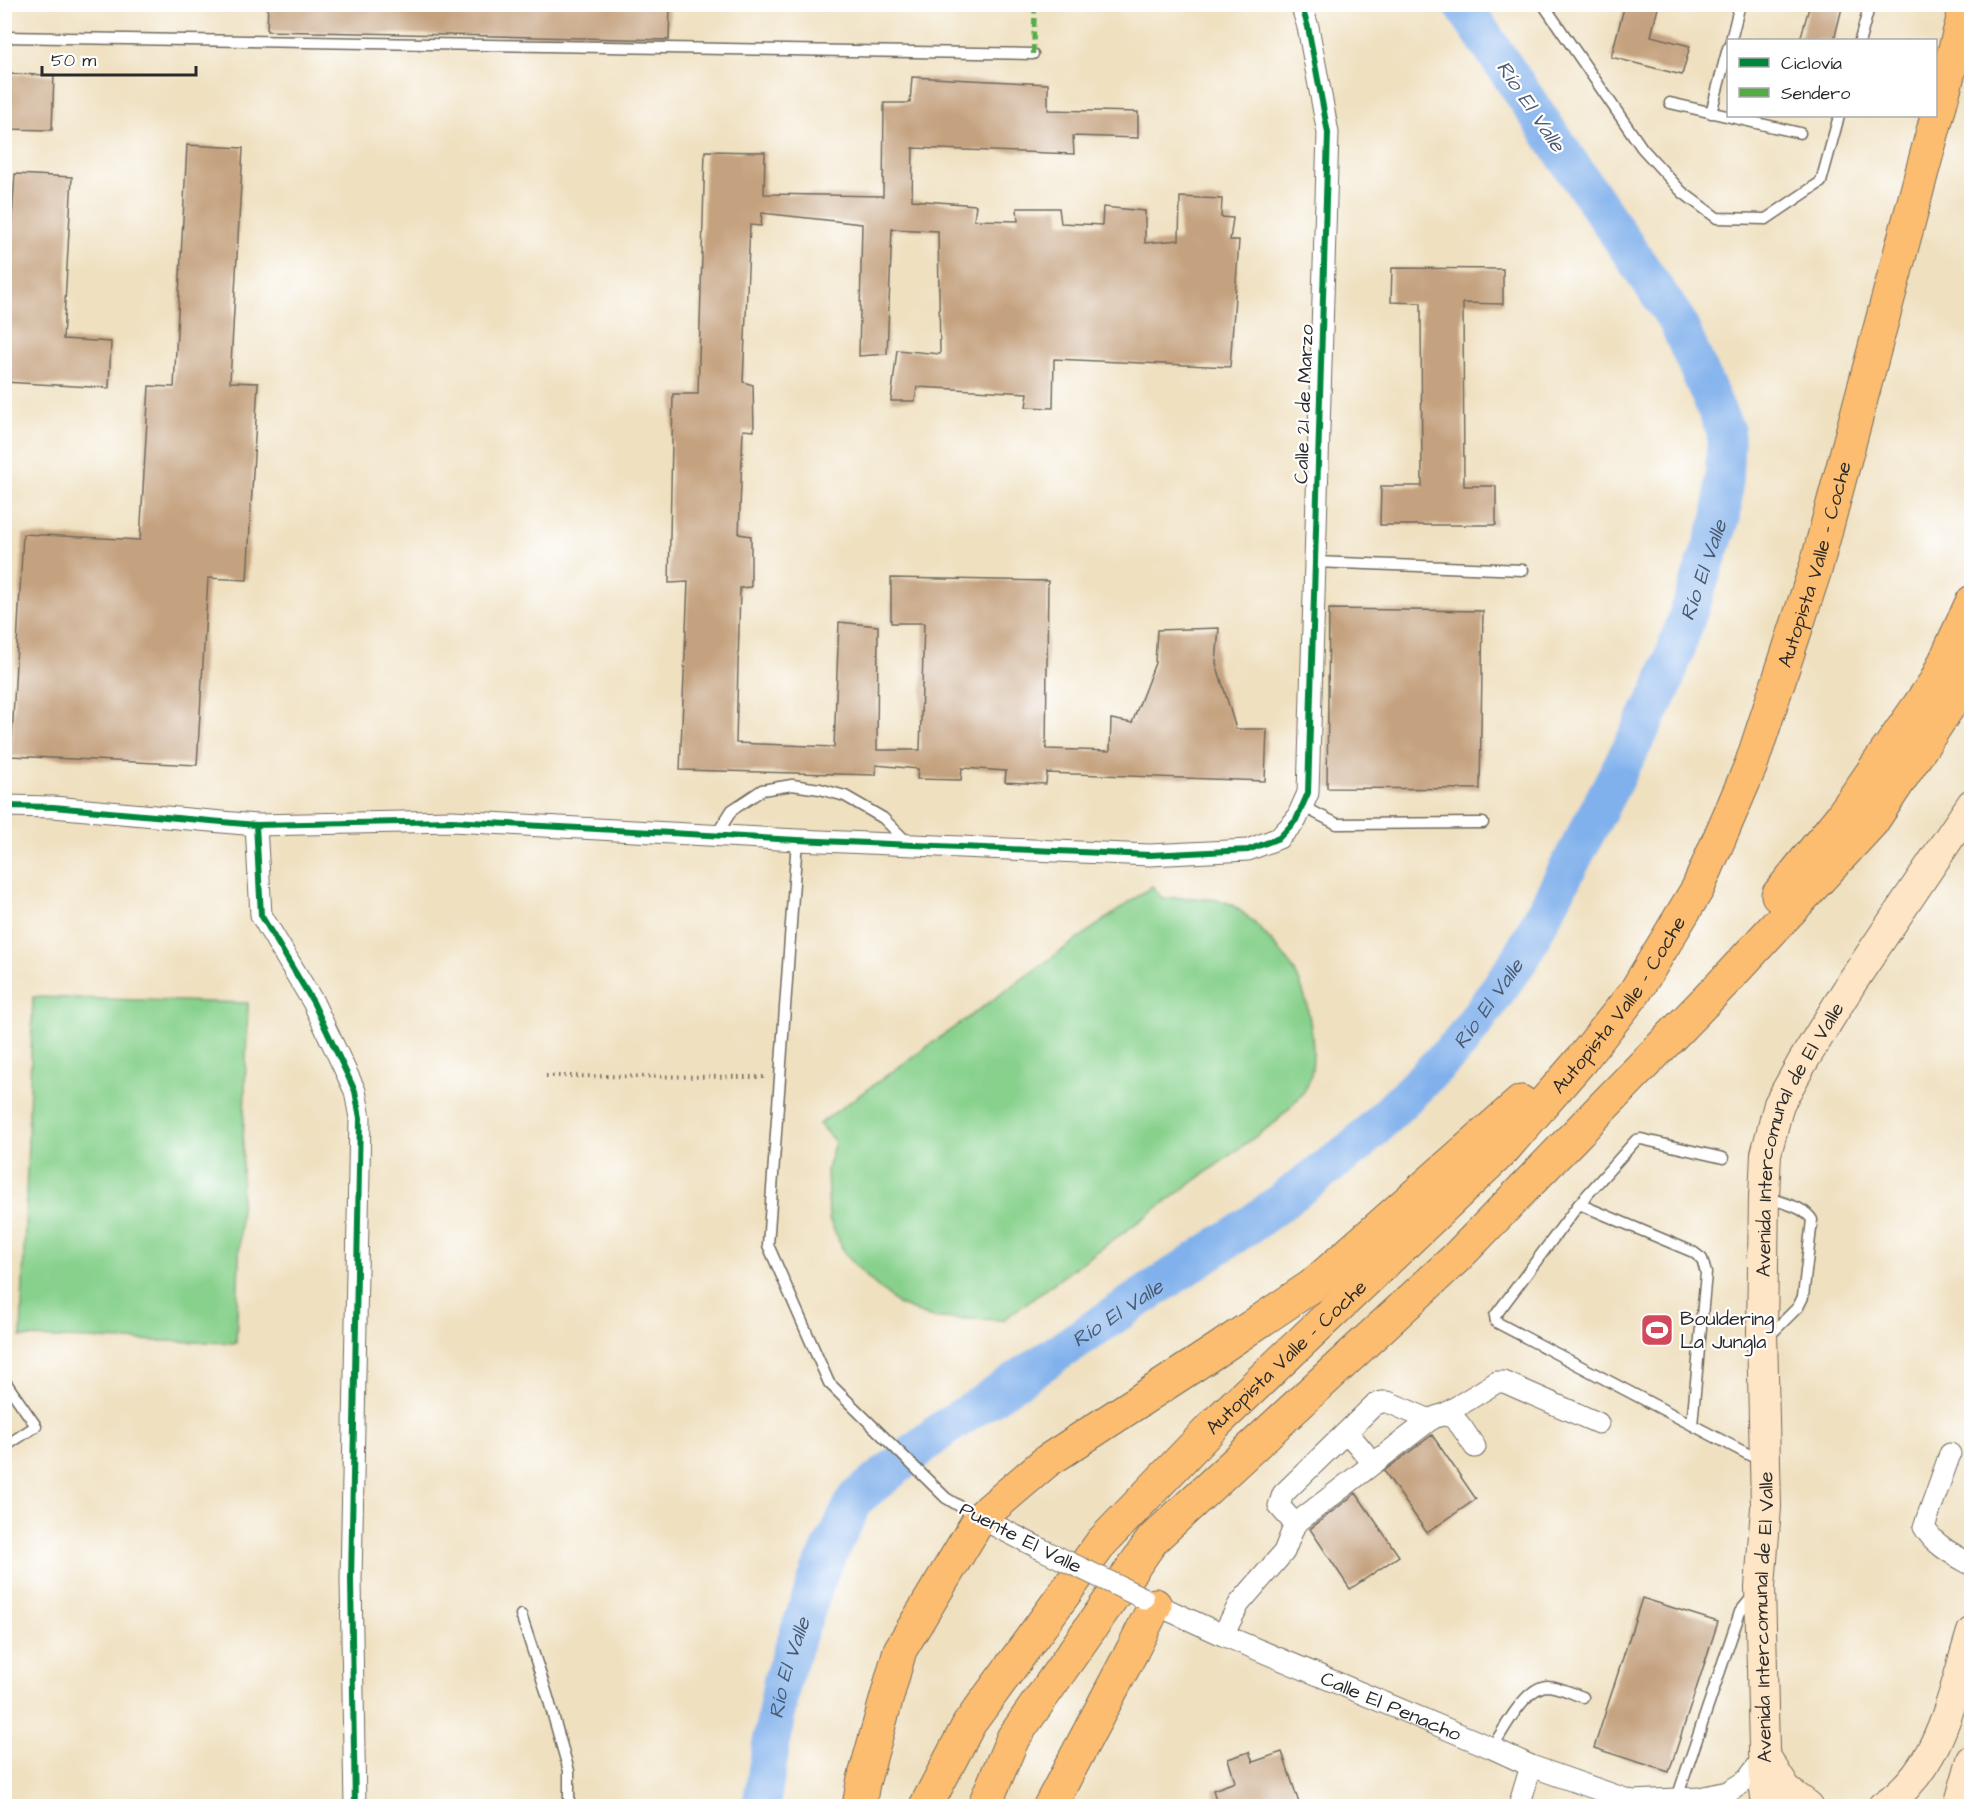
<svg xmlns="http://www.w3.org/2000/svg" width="1976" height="1811" font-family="'Architects Daughter',sans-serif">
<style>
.green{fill:#88d18d;stroke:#5a7e5c;stroke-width:1.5}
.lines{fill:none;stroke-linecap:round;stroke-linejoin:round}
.river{stroke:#81b1ec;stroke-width:38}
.building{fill:#c5a27f}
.service-casing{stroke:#706a5f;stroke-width:13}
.minor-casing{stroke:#706a5f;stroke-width:23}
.secondary-casing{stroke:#706a5f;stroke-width:32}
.motorway-casing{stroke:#706a5f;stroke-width:35}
.path{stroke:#706a5f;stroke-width:4;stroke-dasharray:1.5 4.5;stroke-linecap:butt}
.service{stroke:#fff;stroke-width:10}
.minor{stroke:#fff;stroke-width:21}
.secondary{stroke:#fee5c5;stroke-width:30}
.motorway{stroke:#fcbd6f;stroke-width:33}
.minor-bridge-casing{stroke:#706a5f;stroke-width:23;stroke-linecap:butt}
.minor-bridge{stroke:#fff;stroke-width:21}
.quiet{stroke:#54ab44;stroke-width:4.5;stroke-dasharray:9 4.5;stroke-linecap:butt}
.cycleway-casing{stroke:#fff;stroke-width:10}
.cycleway{stroke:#00873e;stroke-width:6}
.labels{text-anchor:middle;stroke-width:4.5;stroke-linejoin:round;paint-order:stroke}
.street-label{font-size:20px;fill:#2b2b2b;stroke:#fff}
.poi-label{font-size:20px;fill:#2b2b2b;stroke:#fff;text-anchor:start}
.water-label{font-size:21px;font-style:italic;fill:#495a6f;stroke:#fff}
</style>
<rect width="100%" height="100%" fill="#fff"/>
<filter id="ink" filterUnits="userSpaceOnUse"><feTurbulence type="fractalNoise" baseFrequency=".0167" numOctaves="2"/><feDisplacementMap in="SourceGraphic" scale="12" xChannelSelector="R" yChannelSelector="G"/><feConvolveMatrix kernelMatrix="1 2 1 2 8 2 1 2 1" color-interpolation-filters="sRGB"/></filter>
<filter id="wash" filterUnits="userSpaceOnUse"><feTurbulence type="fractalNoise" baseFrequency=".008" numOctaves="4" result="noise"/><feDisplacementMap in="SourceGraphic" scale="24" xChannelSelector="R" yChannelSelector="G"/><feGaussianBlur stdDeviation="1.35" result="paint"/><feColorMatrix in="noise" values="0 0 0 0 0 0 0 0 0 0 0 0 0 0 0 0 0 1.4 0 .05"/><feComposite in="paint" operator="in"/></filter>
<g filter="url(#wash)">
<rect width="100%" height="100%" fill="#efe0c0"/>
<!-- green -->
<path class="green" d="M1152,886L1162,898C1178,897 1217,897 1230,904C1249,914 1286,955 1296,974C1309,1000 1320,1060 1307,1086C1302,1097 1285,1112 1277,1121L1003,1320L932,1318L898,1304L870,1280L845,1254L829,1219L827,1169L835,1142L819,1124Z
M33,997L248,1003L236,1343L21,1337Z"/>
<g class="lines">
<!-- river -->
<path class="river" id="s1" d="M761,1806L782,1680L820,1571L856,1498L942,1430L1254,1222L1356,1146L1460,1043L1520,959L1662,689L1722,516L1726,432L1677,321L1462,4"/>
</g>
<g id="blocks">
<!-- building -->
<path class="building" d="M268,4H670L669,40L267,31Z
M1625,4H1659L1651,36L1690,46L1682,75L1611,57Z
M1810,4H1843L1834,40H1800Z
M4,74L54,75L52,130L4,129Z
M912,77L1048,84V110L1138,112V138L1073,136L1074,154L913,148L912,200L976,205L974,220L1018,221L1017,208H1059L1061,223L1102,225L1103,207L1145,211V243L1179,240L1180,197L1222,199L1221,217L1233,218L1230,240H1239L1230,367L1054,359L1053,408L1026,407L1028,393L917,387L915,401H891L897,350L940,354L938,231L892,229L887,354L859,356L862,224L762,213L761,226L750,225L743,382L753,385L754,431L743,430L739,534L751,536V587L740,588L736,743L834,747L839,622L878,626L877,750H920L924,623H891V578L1048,581L1046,749L1110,751L1111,719L1132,723L1155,663L1157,630L1219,628L1216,663L1236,729H1267L1265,781L1047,773L1046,784L1005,782L1006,771L962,768L961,780L917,779L918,769L876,765V775L680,770L688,582L669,583L673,394H698L705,151L765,152L764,194L883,196L884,103H910Z
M187,145L243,148L230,382L258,383L247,580L208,578L197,765L11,756L23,534L140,540L149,386L174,387Z
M15,174L72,177L63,339L111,342L109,388L4,382V336Z
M1392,268L1503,269V304L1463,303L1464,486H1496V525H1380L1381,486H1422L1421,303L1391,302Z
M1329,609L1483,611L1480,789L1327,788Z
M1432,1435L1476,1499L1427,1533L1384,1471Z
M1356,1493L1399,1556L1350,1589L1310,1529Z
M1642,1598L1718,1622L1669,1772L1594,1748Z
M1249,1752L1253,1762L1282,1752L1300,1806H1218L1213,1790L1235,1782L1228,1759Z"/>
</g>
</g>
<g filter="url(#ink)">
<use href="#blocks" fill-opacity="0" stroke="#706a5f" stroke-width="1.5"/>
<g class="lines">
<!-- service casing -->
<g class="service-casing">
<path id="service" d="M1543,4L1642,148L1682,192L1717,218L1766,219L1821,182L1839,116
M4,37L1033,54
M1731,40L1740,4
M1860,40L1870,4
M1670,103L1800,133
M1711,113L1728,48
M1315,562L1523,570
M1302,806L1337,824L1483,823
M716,835L732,810L762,790L792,785L820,789L845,796L883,818L907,842
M797,840L768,1245L829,1383L946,1498L976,1516
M1723,1158L1641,1139L1636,1140L1579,1204L1495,1316L1496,1322L1761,1461
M1767,1197C1781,1203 1804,1206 1812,1220L1803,1297L1798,1307L1768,1337
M1579,1204L1693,1252L1702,1259L1706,1273L1692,1425
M4,1380L36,1426L4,1447
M521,1615L547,1694L569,1771V1806
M1492,1748C1503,1731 1525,1687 1547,1686C1558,1686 1573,1694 1583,1697
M1677,1798L1740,1612L1754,1595"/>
</g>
<!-- minor casing -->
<g class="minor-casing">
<g id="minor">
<path d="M4,806L53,807L256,825L452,821L797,840L1150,855L1248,850L1279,838L1296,820L1308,793L1328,133L1308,27L1301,4"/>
<path d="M256,825L261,915L313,1002L355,1091L360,1118L351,1580L355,1806"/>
<path d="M1445,1414L1497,1382H1504L1598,1423"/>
<path d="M1347,1432L1373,1463"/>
<path d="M1950,1454L1924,1527C1934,1545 1954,1555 1972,1565"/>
<path d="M980,1518L1039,1548"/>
<path d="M1295,1524L1279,1506L1283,1494L1374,1405L1382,1402H1388L1430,1420"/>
<path id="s2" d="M1146,1600L1223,1635L1492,1748L1531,1766L1631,1801L1638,1806"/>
<path d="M1223,1635L1239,1604L1284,1552L1295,1524L1430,1420C1454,1404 1462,1430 1475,1447"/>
<path d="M1519,1806L1531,1766"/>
<path d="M1624,1806L1631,1801L1699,1798L1728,1792L1747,1780L1765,1756"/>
</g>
</g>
<!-- secondary casing -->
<g class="secondary-casing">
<g id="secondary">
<path d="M1765,1756L1786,1790L1808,1806"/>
<path id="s3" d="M1767,1806L1765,1790L1760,1587L1766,1507L1762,1332L1764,1196L1766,1154L1779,1104L1802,1063L1852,982L1972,804"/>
<path d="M1883,1806C1942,1767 1952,1694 1972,1632"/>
<path d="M1959,1806L1972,1760"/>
</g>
</g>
<!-- motorway casing -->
<g class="motorway-casing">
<g id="motorway">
<path d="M1778,895L1841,817L1936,681L1972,602"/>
<path d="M859,1806L863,1783L900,1650L980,1518L1047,1461L1214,1352L1312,1286L1521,1102"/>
<path id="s4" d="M926,1806L969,1724L1102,1542L1216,1423L1503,1150L1582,1059L1635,992L1698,888L1751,765L1816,567L1967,4"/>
<path d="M984,1806L1013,1738L1153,1539L1456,1258L1724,982L1872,822L1972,671"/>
<path d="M1050,1806L1132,1651L1155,1605"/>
</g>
</g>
<!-- path -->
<path class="path" d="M546,1076L767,1077"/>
<!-- service -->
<use href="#service" class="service"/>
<!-- minor -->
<use href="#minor" class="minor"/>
<!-- secondary -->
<use href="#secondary" class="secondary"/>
<!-- motorway -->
<use href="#motorway" class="motorway"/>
<!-- minor-bridge casing -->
<g class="minor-bridge-casing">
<path id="minor-bridge" d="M1039,1548L1143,1598"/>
</g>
<!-- minor-bridge -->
<use href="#minor-bridge" class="minor-bridge"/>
<!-- quiet -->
<path class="quiet" d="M1033,54L1035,4"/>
<!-- cycleway casing -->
<g class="cycleway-casing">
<path id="cycleway" d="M4,806L53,807L256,825L452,821L797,840L1150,855L1248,850L1279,838L1296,820L1308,793L1328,133L1308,27L1301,4
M256,825L261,915L313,1002L355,1091L360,1118L351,1580L355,1806"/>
</g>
<!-- cycleway -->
<use href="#cycleway" class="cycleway"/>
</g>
</g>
<!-- icons -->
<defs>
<g id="stadium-square" transform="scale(1.725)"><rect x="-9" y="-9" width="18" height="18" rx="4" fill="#d1495b" stroke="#fff"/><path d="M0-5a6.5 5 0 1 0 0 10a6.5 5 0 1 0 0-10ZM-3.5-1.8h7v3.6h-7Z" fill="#fff"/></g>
</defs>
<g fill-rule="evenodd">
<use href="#stadium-square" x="1657" y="1330"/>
</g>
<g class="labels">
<!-- street labels -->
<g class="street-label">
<text transform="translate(1303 404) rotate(-88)" y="7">Calle 21 de Marzo</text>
<text dy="7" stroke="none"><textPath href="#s4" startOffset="1551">Autopista Valle - Coche</textPath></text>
<text dy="7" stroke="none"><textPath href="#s4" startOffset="1065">Autopista Valle - Coche</textPath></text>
<text dy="7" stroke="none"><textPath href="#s3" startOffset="675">Avenida Intercomunal de El Valle</textPath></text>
<text dy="7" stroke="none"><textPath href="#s4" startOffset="579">Autopista Valle - Coche</textPath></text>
<text transform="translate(1021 1537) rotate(27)" y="7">Puente El Valle</text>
<text dy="7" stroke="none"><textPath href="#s3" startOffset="189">Avenida Intercomunal de El Valle</textPath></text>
<text dy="7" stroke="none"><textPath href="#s2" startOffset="267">Calle El Penacho</textPath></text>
</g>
<!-- poi labels -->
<g class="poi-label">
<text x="1680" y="1325">Bouldering<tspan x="1680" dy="23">La Jungla</tspan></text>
</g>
<!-- water labels -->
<g class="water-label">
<text transform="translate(1531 106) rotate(56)" y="7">Río El Valle</text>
<text dy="7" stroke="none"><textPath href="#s1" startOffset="1617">Río El Valle</textPath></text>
<text dy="7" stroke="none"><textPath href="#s1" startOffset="1131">Río El Valle</textPath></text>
<text dy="7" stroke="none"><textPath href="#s1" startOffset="645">Río El Valle</textPath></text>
<text dy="7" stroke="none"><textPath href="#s1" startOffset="141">Río El Valle</textPath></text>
</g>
</g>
<!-- margin -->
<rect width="1976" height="1811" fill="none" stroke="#fff" stroke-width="24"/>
<!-- legend -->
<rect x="1727" y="39" width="210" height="78" fill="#ffffff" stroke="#aaaaaa" stroke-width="1.5"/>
<rect x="1739" y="58" width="30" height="9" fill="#00873e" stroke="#aaaaaa" stroke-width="1.5"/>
<text x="1781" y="69" font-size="18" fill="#2b2b2b">Ciclovía</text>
<rect x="1739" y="88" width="30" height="9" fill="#54ab44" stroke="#aaaaaa" stroke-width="1.5"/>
<text x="1781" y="99" font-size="18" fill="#2b2b2b">Sendero</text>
<!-- scale -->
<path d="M42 66v9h154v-9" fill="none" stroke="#2b2b2b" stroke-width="3"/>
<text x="51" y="66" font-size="18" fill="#2b2b2b" stroke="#ffffff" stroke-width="4.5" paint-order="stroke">50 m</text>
</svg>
